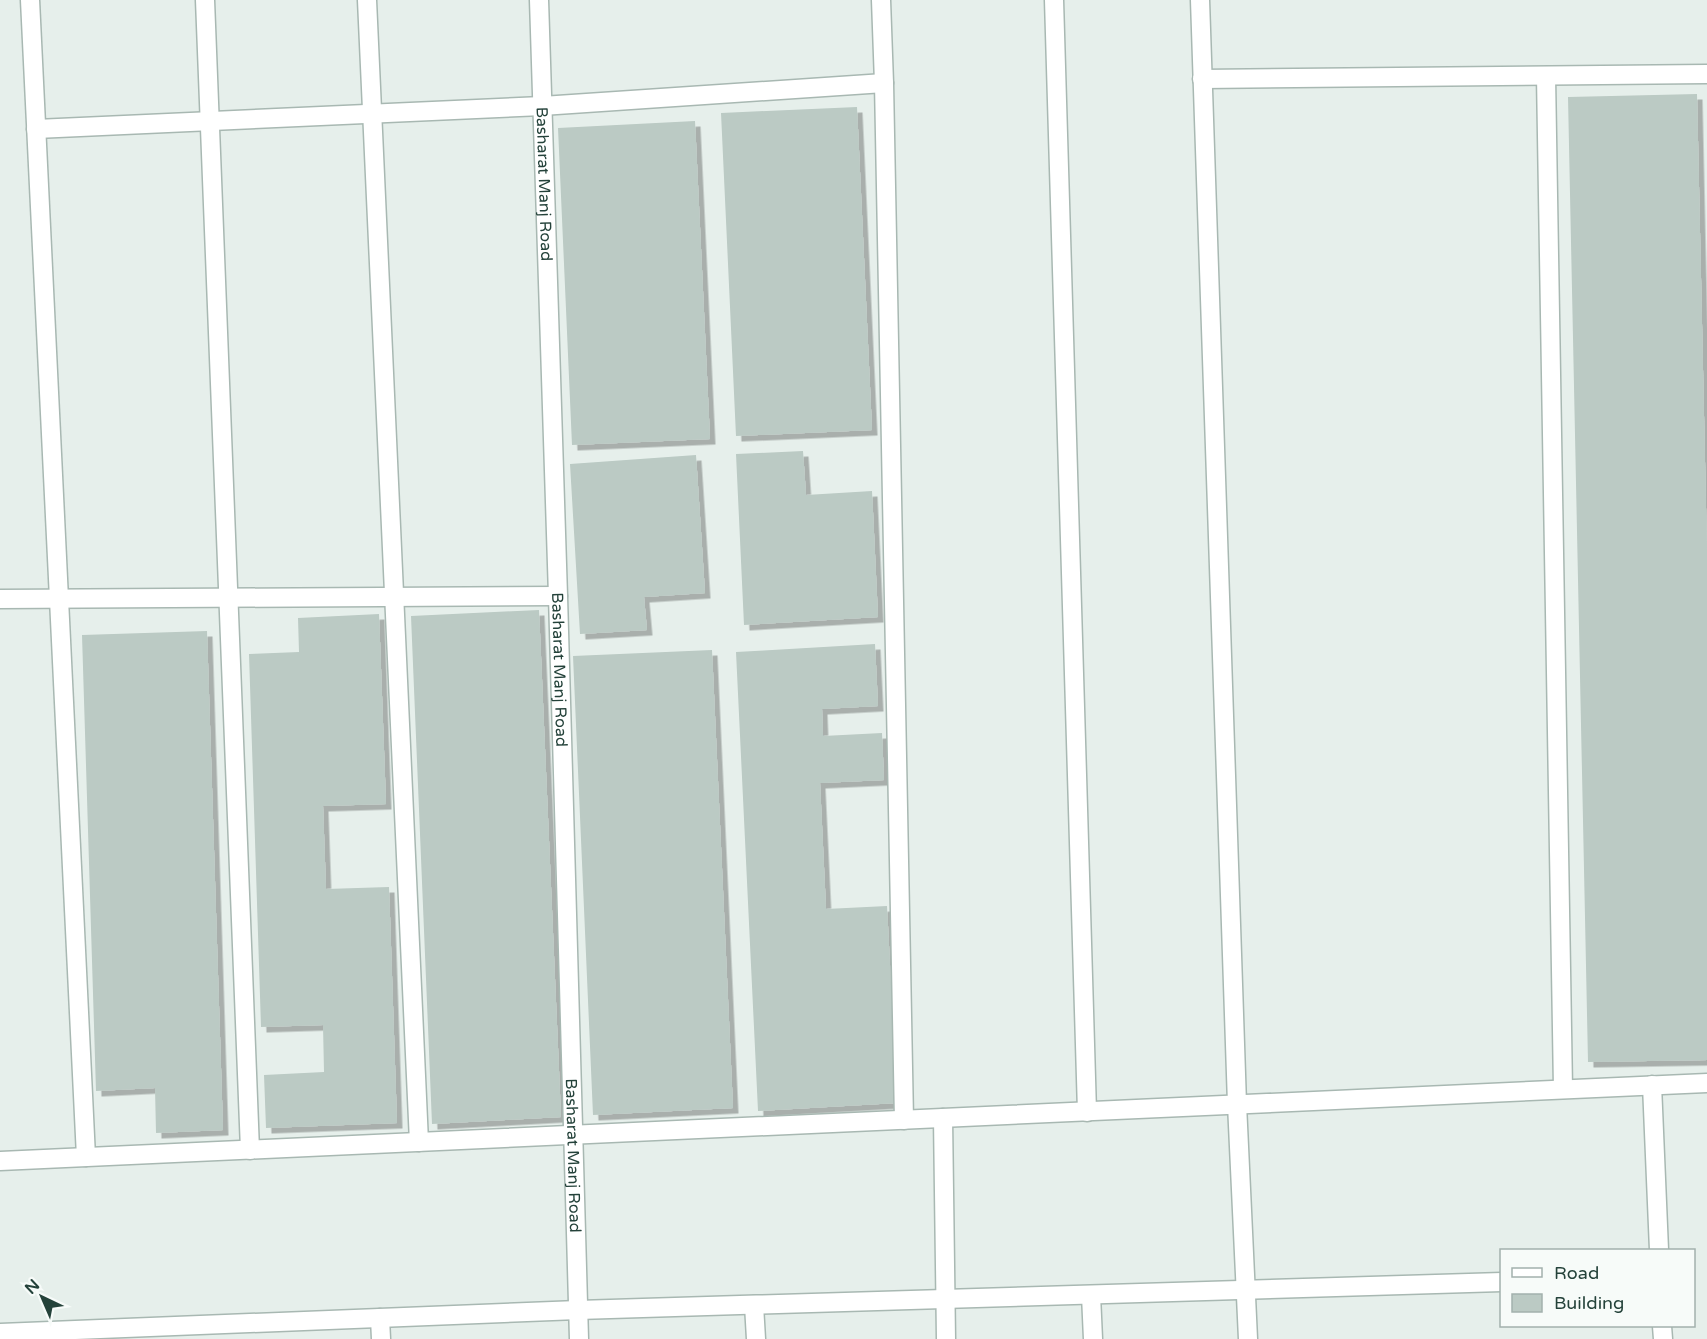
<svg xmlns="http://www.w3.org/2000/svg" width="1707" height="1339" font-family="'Varela Round',sans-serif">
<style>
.building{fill:#bbcac4;filter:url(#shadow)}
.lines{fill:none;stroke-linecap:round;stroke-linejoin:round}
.minor-casing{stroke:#a8b8b2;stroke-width:21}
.minor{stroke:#fff;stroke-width:18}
.labels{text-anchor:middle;stroke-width:4.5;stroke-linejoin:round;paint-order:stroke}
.street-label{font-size:16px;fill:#24423a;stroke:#f7fbf9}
</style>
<defs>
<filter id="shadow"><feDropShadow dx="5.5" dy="5.5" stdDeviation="0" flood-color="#0004"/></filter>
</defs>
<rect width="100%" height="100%" fill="#e6efeb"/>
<!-- building -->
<path class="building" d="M1697,94L1707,553V1060L1588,1062L1568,97Z
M857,107L872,430L736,436L721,113Z
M695,121L710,439L572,445L558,128Z
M803,451L806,495L872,491L878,617L744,625L736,454Z
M696,455L705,593L644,597L647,630L580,634L570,464Z
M539,610L561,1117L432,1124L411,616Z
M379,614L386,804L323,806L326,889L389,887L397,1123L266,1128L264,1075L324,1072L323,1025L261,1027L249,654L299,652L298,618Z
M207,631L223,1130L156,1133L155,1088L96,1091L82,635Z
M875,644L878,706L822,709L823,736L882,733L884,780L820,783L826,909L887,906L897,1103L758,1111L736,652Z
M712,650L733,1108L593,1115L573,656Z"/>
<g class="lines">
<!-- minor casing -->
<g class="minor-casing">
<g id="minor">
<path d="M30,0L86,1157"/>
<path d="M205,0L250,1150"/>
<path d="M367,0L419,1142"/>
<path id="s1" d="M539,0L558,596L579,1339"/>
<path d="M881,0L884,83L904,1120"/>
<path d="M1054,0L1087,1112"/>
<path d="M1200,0L1237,1104L1248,1339"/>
<path d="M1546,76L1563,1089"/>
<path d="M1202,79L1707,74"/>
<path d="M36,129L542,106L884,83"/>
<path d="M0,599L558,596"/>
<path d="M1652,1085L1659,1250"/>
<path d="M943,1118L946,1339"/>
<path d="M0,1161L1707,1083"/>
<path d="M1091,1295L1093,1339"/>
<path d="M754,1305L756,1339"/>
<path d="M380,1318L381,1339"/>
<path d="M1662,1326L1663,1339"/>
<path d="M0,1333L578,1310L1502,1282"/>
</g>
</g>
<!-- minor -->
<use href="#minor" class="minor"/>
</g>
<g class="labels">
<!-- street labels -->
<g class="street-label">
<text dy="6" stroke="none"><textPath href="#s1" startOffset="184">Basharat Manj Road</textPath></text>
<text dy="6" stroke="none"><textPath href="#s1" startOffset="670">Basharat Manj Road</textPath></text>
<text dy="6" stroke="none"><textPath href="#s1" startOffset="1156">Basharat Manj Road</textPath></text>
</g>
</g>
<!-- legend -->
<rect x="1500" y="1249" width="195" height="78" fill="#f7fbf9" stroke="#a3b1ad" stroke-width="1.5"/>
<rect x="1512" y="1268" width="30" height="9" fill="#ffffff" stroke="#a3b1ad" stroke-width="1.5"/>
<text x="1554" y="1279" font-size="18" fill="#24423a">Road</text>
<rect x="1512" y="1294" width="30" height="18" fill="#bbcac4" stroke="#a3b1ad" stroke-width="1.5"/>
<text x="1554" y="1309" font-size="18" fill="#24423a">Building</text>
<!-- north arrow -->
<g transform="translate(42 1297) rotate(316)" stroke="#f7fbf9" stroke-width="4.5" paint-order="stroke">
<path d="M0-4.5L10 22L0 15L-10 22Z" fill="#24423a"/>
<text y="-9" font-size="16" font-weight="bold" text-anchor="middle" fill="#24423a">N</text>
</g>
</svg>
